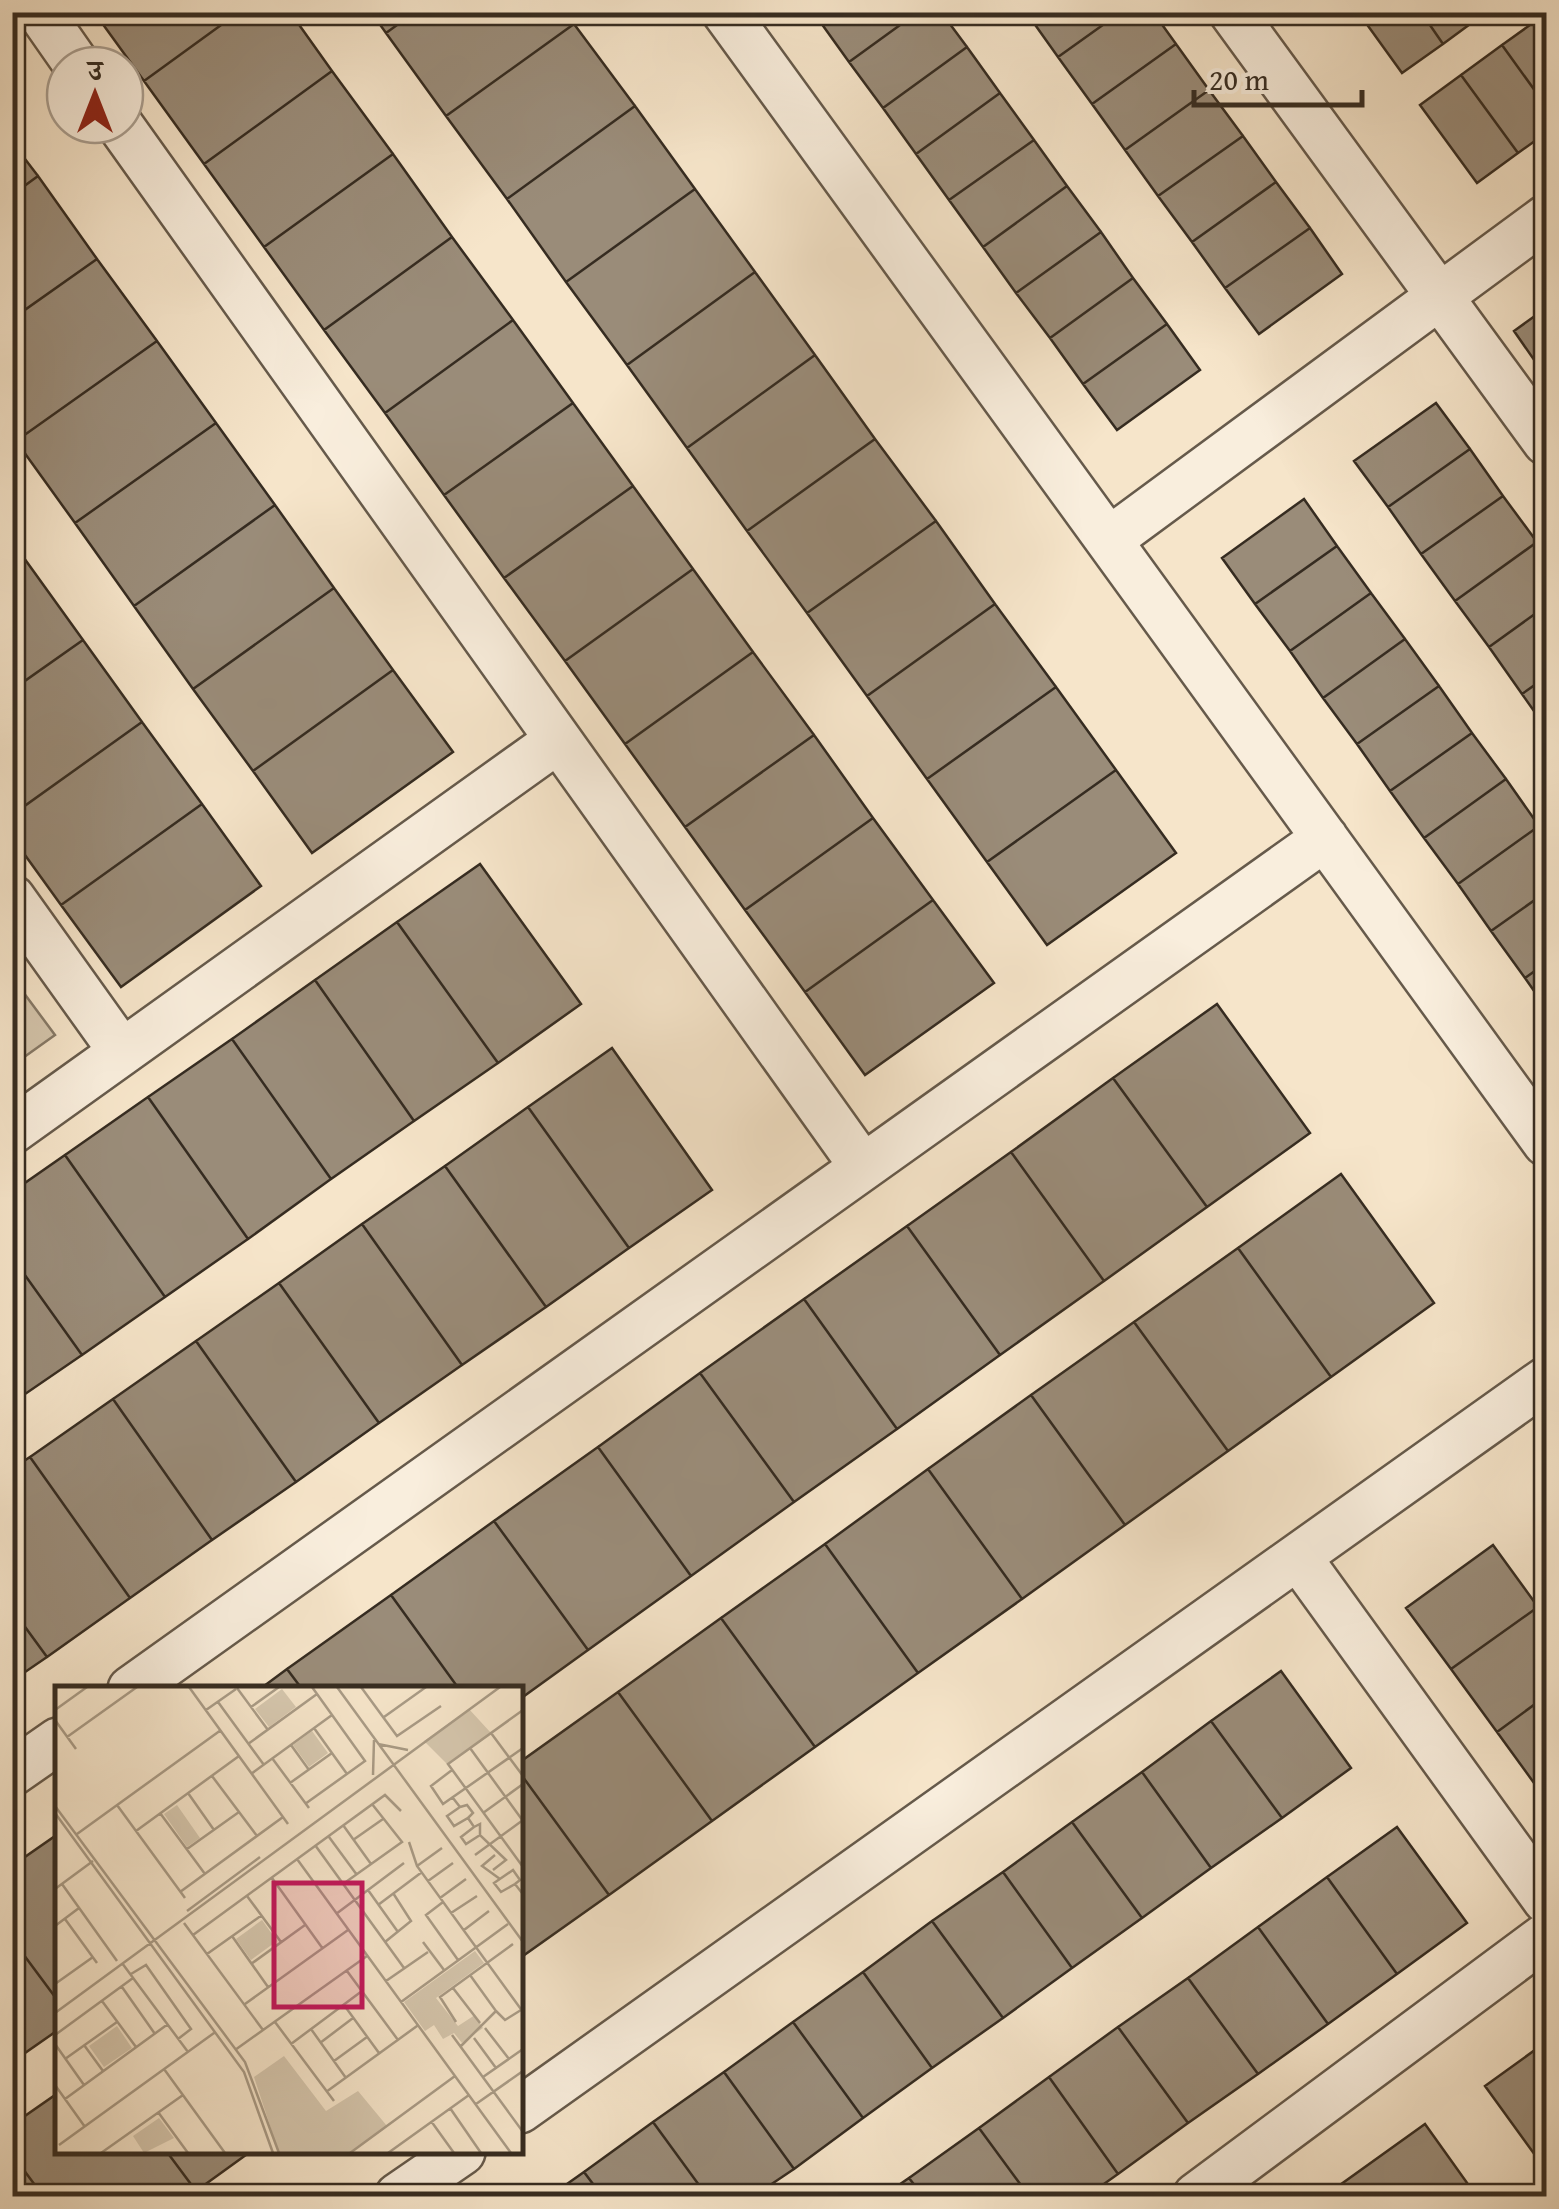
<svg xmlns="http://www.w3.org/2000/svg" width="1559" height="2209" font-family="'Gentium Book Plus','Noto Serif Devanagari',serif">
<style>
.green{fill:#d5c6ad;stroke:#867967;stroke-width:2.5}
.building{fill:#9a8c79;stroke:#362c21;stroke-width:2.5}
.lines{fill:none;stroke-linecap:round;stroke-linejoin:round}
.street-casing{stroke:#665a4b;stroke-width:50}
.street{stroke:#f9eedd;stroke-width:45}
.inset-road{fill:none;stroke:#a99b86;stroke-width:2.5}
.view{fill:#c2185b;fill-opacity:0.15;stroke:#c2185b;stroke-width:5}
.inset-edge{fill:none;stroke:#362c21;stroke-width:5}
</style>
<rect width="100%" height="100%" fill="#f6e5ca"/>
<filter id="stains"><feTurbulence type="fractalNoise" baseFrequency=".002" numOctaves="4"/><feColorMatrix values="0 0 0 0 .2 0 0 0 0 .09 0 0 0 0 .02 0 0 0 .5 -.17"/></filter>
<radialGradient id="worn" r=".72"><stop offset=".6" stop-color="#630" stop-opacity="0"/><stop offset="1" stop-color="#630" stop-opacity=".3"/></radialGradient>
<!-- green -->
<path class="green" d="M12,977L55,1035L13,1065H12Z"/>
<!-- building -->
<path class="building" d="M94,12H239L144,81Z
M239,12H290L332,71L204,164L144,81Z
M371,12H415L386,33Z
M415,12H566L574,24L446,116L386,33Z
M821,12H918L849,62L816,16Z
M918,12H941L967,47L883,108L849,62Z
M1026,12H1121L1058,57Z
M1121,12H1153L1176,44L1092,104L1058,57Z
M1358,12H1421L1443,44L1402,73Z
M1421,12H1484L1485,13L1443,44Z
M1544,15L1546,19V106L1502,45Z
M574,24L635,106L507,199L446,116Z
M1176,44L1209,90L1125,150L1092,104Z
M1502,45L1546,106V133L1518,153L1461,75Z
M967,47L1000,93L916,154L883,108Z
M332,71L393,154L264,247L204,164Z
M1461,75L1518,153L1477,183L1420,105Z
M1209,90L1243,136L1158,196L1125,150Z
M1000,93L1034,140L949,200L916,154Z
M635,106L695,189L566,282L507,199Z
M1243,136L1276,182L1192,242L1158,196Z
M1034,140L1067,186L983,247L949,200Z
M12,142L38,176L12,195Z
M393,154L452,237L324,330L264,247Z
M38,176L97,259L12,319V195Z
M1276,182L1310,228L1225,288L1192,242Z
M1067,186L1101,232L1016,293L983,247Z
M695,189L755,272L627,365L566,282Z
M1310,228L1342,274L1259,334L1225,288Z
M1101,232L1133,278L1050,338L1016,293Z
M452,237L513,320L385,413L324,330Z
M97,259L157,341L16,441L12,319Z
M755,272L815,355L687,448L627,365Z
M1133,278L1167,324L1083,384L1050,338Z
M1546,308V372L1544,374L1514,331Z
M513,320L573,403L444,495L385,413Z
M1167,324L1200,370L1117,430L1083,384Z
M157,341L216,423L75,523L16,441Z
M815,355L875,439L747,531L687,448Z
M573,403L633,486L504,578L444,495Z
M1436,403L1470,449L1388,507L1354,461Z
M216,423L275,505L134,606L75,523Z
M875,439L936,521L807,613L747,531Z
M1470,449L1503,496L1421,554L1388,507Z
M633,486L693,569L565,661L504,578Z
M1503,496L1537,542L1455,601L1421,554Z
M1304,499L1337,546L1255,604L1222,558Z
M275,505L334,588L193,689L134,606Z
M936,521L995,604L867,696L807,613Z
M12,541L24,558L12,566Z
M1537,542L1546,555V606L1489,647L1455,601Z
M1337,546L1371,593L1290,651L1255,604Z
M24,558L83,640L12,690V566Z
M693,569L753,652L625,744L565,661Z
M334,588L393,670L253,771L193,689Z
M1371,593L1405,639L1323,698L1290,651Z
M995,604L1056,687L927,779L867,696Z
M1546,606V677L1522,694L1489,647Z
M1405,639L1439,686L1357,744L1323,698Z
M83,640L142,722L12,815V690Z
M753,652L814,735L685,827L625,744Z
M393,670L453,752L312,853L253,771Z
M1546,677V728L1522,694Z
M1439,686L1472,733L1390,791L1357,744Z
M1056,687L1116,770L987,862L927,779Z
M142,722L202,804L61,905L12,837V815Z
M1472,733L1506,779L1424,838L1390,791Z
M814,735L873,818L745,910L685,827Z
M1116,770L1176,853L1047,945L987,862Z
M1506,779L1539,826L1458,884L1424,838Z
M202,804L261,886L121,987L61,905Z
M873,818L933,900L805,992L745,910Z
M1539,826L1546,836V892L1491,931L1458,884Z
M480,864L581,1004L498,1063L397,922Z
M1546,892V963L1525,978L1491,931Z
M933,900L994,983L865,1075L805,992Z
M397,922L498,1063L414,1121L315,980Z
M1546,963V1008L1525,978Z
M315,980L414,1121L331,1179L232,1039Z
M1217,1004L1310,1133L1207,1207L1113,1078Z
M232,1039L331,1179L248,1239L148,1097Z
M612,1048L712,1190L629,1248L528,1107Z
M1113,1078L1207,1207L1104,1281L1011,1152Z
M148,1097L248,1239L165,1297L65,1155Z
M528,1107L629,1248L546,1307L445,1166Z
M1011,1152L1104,1281L1000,1355L907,1226Z
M65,1155L165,1297L82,1355L12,1257V1192Z
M445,1166L546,1307L462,1365L362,1224Z
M1341,1174L1434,1303L1331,1377L1238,1248Z
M362,1224L462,1365L379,1423L279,1283Z
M907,1226L1000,1355L897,1429L804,1299Z
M1238,1248L1331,1377L1228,1451L1134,1322Z
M12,1257L82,1355L12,1403Z
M279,1283L379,1423L296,1482L196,1341Z
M804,1299L897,1429L794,1502L700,1373Z
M1134,1322L1228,1451L1125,1525L1031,1395Z
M196,1341L296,1482L212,1540L113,1399Z
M700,1373L794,1502L691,1576L598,1447Z
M1031,1395L1125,1525L1022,1599L928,1469Z
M113,1399L212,1540L130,1598L30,1457Z
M598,1447L691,1576L588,1650L494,1521Z
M30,1457L130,1598L47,1657L12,1609V1469Z
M928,1469L1022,1599L918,1673L825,1544Z
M494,1521L588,1650L520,1699V1689H459L391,1595Z
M825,1544L918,1673L815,1747L721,1618Z
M1493,1545L1538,1607L1451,1669L1406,1608Z
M391,1595L459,1689H302L287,1669Z
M1538,1607L1546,1618V1696L1497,1732L1451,1669Z
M12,1609L47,1657L12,1681Z
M721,1618L815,1747L712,1821L618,1692Z
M287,1669L302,1689H260Z
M1281,1671L1351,1768L1282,1818L1211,1721Z
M618,1692L712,1821L609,1895L520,1773V1762Z
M1546,1696V1791L1542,1794L1497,1732Z
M1211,1721L1282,1818L1211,1868L1142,1772Z
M1142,1772L1211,1868L1142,1918L1072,1822Z
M520,1773L609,1895L520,1958Z
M1072,1822L1142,1918L1072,1968L1003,1872Z
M1397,1827L1467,1923L1397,1974L1327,1877Z
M58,1834V2001L12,1939V1866Z
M1003,1872L1072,1968L1003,2018L932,1921Z
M1327,1877L1397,1974L1328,2024L1258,1927Z
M932,1921L1003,2018L932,2068L863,1972Z
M1258,1927L1328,2024L1258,2074L1188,1978Z
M12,1939L58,2001V2030L12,2062Z
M863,1972L932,2068L863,2118L793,2022Z
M1188,1978L1258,2074L1188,2123L1118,2027Z
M793,2022L863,2118L794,2169L724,2072Z
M1118,2027L1188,2123L1118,2174L1049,2077Z
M1546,2042V2147L1535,2155L1485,2086Z
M724,2072L794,2169L754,2196H707L653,2122Z
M1049,2077L1118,2174L1087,2196H1029L979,2128Z
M58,2093V2152H167L196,2191L188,2196H43L12,2154V2125Z
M653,2122L707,2196H602L584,2172Z
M1425,2124L1475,2194L1327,2196L1326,2195Z
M979,2128L1029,2196H923L909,2178Z
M1546,2147V2170L1535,2155Z
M167,2152H250L196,2191Z
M12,2154L43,2196H12Z
M584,2172L602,2196H550Z
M909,2178L923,2196H883Z"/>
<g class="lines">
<!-- street casing -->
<g class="street-casing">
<path id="street" d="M40,12L77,65
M725,12L1546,1143
M1232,12L1546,442
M120,125L863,1167
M1109,540L1546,218
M12,898L122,1052
M12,1131L558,740
M1298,1557L1546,1900
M131,1689L1325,838
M12,1773L58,1741
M520,2110L1546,1380
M398,2196L462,2152
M1196,2196L1546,1936"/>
</g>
<!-- street -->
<use href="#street" class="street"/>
</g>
<!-- overview -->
<g transform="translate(55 1686)">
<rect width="468" height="468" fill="#f6e5ca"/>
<path d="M227,3L241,21L214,41L200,23ZM414,23L436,47L393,79L369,55ZM257,45L273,67L254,81L238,59ZM122,119L145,152L132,161L109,128ZM207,234L222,255L196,274L181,253ZM420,265L429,277L381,312L403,340L420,329L428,342L407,357L399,347L388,353L379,339L370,345L349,316ZM62,340L77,362L49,381L34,360ZM229,370L271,425L303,405L332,440L295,467H224L199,391ZM104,432L119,452L89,467L78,450Z" fill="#d5c6ad"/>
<path class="inset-road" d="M134,1L233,138M282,1L468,256M306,1L342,50L386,20M182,2L213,44M163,16L209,79M196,21L224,1M0,24L32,1M151,24L181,3M468,24L393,78L468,181M329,31L371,1M0,34L21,63M259,42L292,88M436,47L468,90M12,51L82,1M193,58L262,8M323,58L353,64M236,59L254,84M415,62L468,135M217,72L254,122M397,84L376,100L388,118L468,62M196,88L277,29M318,89L319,54M157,90L202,150M235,97L277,67M133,107L159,144M398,112L405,121L412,119L418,127L413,132M250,118L310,75L257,1M62,119L130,212M0,120L190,376L224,467M405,121L392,130L399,140L413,132L419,141L425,138V149M0,127L189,386L218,467M105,127L150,188M428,127L468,98M288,139L316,178M419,141L406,151L411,158L425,149L451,174L438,184M81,145L184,70M22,148L166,44M274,151L302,189M298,154L328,133M354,156L362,180L468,326M260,159L349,282M132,163L184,126M420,169L468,134M440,169L427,180L445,193M242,173L456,467M362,180L387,162M217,192L268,263M373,195L398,177M7,198L62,275M288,198L347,156L317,118M460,198L465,194L458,184L439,197L446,206L460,198L467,207M0,203L38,175M313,204L343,246M125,206L228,131M192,210L226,256M385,212L411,193M388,216L371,229L403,274M323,219L367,186M132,225L205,171M396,227L422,210M281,228L349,177M10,233L42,277M129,237L208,344M0,240L24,222M409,244L434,225M138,249L330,109L346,125M177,250L213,301M330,256L356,235L338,207M368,256L389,284M152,268L207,229M67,277L133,366M196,278L250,239M292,285L343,354M76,288L91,279L136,343L123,353M331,295L373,266M0,298L38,271M67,301L100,348M398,302L425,337M47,315L81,361M346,316L453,238M190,318L293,244M289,319L324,367M441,325L450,334L466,324M0,327L445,1M220,336L279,415M401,336L385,311L458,258M430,342L454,373M256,343L291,392M0,349L78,292M397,349L468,446M419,352L441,382M265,357L298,332M0,358L29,399M236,358L307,305M29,359L48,385M406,360L441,325L415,289M180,364L312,270M10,373L62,336M279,375L312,351M109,383L170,467M428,391L468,363M0,399L30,441M271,406L362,340M10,413L113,338M421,418L468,385M395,422L426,467M103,426L133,467M376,435L399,467M4,459L159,347M46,467L128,409M295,467L400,390M333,467L414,409"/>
<path class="view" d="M219,197H307V321H219Z"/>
<rect width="468" height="468" class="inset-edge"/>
</g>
<!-- margin -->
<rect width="1559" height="2209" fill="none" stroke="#f6e5ca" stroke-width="50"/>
<rect x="15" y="15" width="1529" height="2179" fill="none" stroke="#362c21" stroke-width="5"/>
<rect x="25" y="25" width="1509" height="2159" fill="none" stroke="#362c21" stroke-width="2.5"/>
<!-- north arrow -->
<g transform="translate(95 95)"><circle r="48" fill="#f9eedd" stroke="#aba092" stroke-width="2.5"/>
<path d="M0-8L18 38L0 25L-18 38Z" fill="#8f2418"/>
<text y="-15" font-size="28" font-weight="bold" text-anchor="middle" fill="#362c21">उ</text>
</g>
<!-- scale -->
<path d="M1194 90v15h168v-15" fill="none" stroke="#362c21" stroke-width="5"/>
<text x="1209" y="90" font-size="30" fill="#362c21" stroke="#f9eedd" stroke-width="8" paint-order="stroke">20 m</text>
<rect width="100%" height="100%" filter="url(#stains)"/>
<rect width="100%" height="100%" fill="url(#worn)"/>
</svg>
